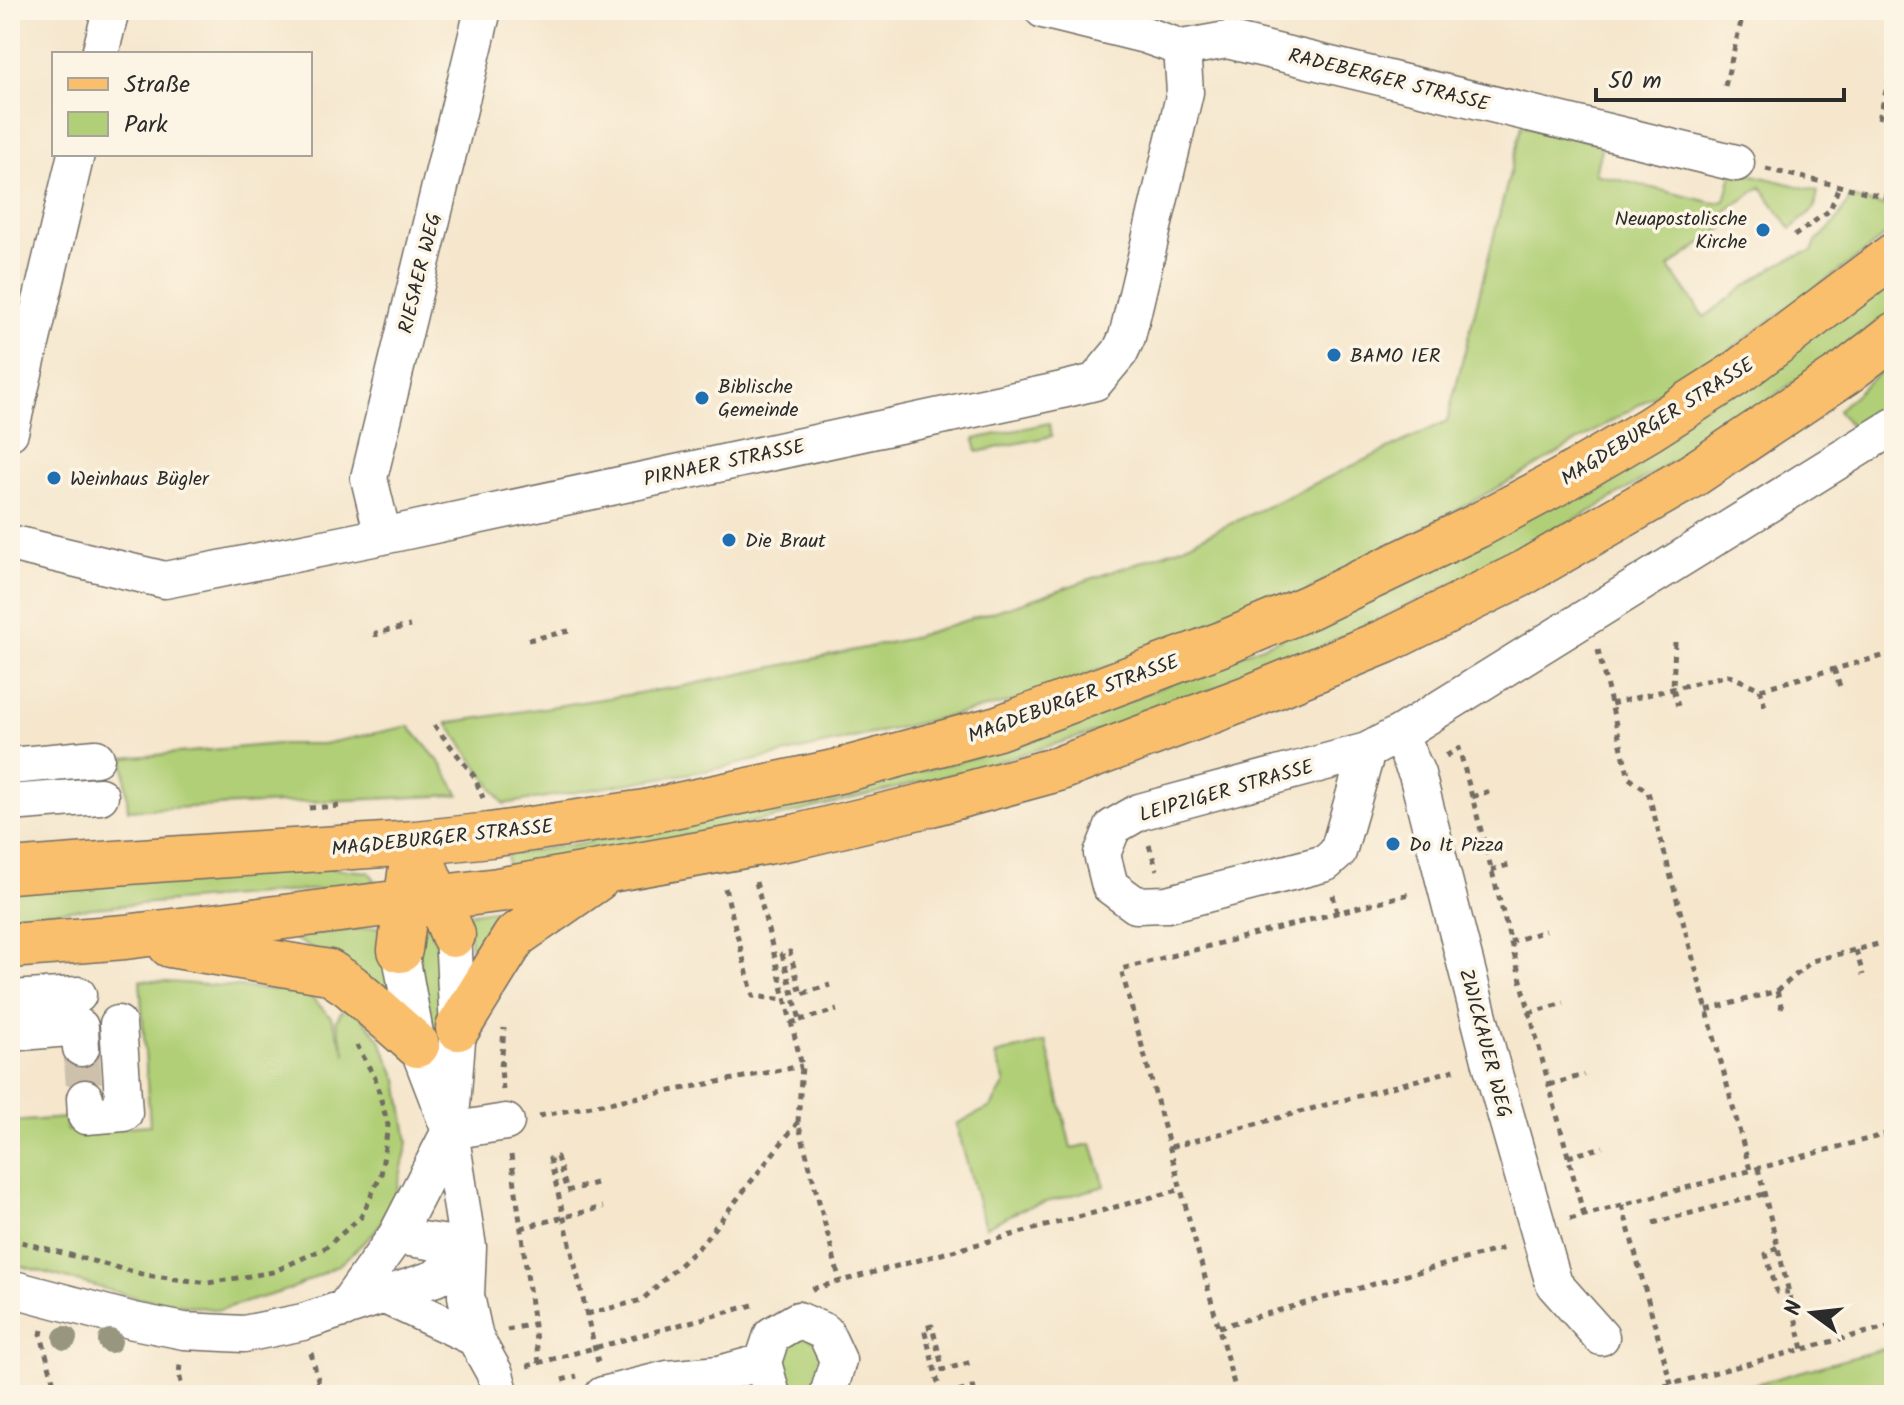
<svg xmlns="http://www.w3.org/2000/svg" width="1904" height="1405" font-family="Kalam,sans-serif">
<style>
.green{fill:#b0cf76;stroke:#6e7d50;stroke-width:2}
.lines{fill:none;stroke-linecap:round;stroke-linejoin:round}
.minor-tunnel{stroke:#cdc1ac;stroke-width:36;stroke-dasharray:36 18;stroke-linecap:butt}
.minor-casing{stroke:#726c63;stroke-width:39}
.major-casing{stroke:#726c63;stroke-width:47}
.path{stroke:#726c63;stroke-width:5;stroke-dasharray:6 6;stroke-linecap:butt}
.minor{stroke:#fff;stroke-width:36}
.major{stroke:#f9bf6d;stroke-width:44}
.tree{fill:#98967e}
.poi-dot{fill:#1f6fb2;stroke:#fcf5e5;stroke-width:3}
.labels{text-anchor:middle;stroke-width:7;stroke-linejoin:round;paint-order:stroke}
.street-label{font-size:20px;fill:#2b2b2b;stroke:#fcf5e5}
.poi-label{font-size:20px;fill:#2b2b2b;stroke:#fcf5e5;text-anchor:start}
</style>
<rect width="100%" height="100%" fill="#fcf5e5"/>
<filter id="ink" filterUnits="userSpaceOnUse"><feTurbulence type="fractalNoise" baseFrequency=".0125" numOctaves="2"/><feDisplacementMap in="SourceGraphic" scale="16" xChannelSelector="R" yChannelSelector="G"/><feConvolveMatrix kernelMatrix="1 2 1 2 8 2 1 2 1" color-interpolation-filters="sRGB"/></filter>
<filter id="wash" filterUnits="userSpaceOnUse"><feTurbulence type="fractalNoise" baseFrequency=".006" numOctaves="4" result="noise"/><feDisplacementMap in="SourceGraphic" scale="32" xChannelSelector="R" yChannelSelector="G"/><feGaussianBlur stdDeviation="1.8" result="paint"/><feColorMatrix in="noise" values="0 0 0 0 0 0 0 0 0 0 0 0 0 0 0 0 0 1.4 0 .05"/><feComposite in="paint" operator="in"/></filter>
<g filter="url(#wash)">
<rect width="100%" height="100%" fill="#f5e6cc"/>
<!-- green -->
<path class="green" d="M1522,125L1602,144L1595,174L1714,203L1725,201L1733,170L1818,191L1815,208L1791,229L1761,187L1718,217L1725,227L1669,267L1704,317C1738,293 1771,262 1812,251L1816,242L1836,222L1850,198L1889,207L1894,205V228L1865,252L1724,354L1514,479L1299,595L1016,701L721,768L504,804L447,723L684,686L907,639L1030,600L1177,549L1447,421Z
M1894,275V308L1886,316L1745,417L1593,510L1440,590L1293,660L1109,728L966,771L777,817L635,846L508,867L507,855L645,833L806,801L1021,745L1284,637Z
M1894,359V404L1854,430L1838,410Z
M1049,423L1052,436L977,452L974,439Z
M409,726L442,765L459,795L128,810L124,758L277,744H323Z
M305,866L369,872L375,880L368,885L10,915V888Z
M528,904L475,980L467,914Z
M429,925L438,948L446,1075L437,1076L415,928Z
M380,927L393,1003L344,964L288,936Z
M140,980L306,992L331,1017L346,1055L336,1021L348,1001L379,1038L398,1080L408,1142L395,1198L375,1232L339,1265L291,1289L219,1310L139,1298L10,1263V1122L65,1118L67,1131L150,1125Z
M1046,1042L1071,1148L1092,1144L1105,1186L1025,1208L985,1227L956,1124L991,1107L1005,1083L995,1055Z
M798,1333L818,1342L825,1361L815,1395H786L775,1362L782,1342Z
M1894,1346V1395H1715Z"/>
</g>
<g filter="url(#ink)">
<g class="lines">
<!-- minor-tunnel -->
<path class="minor-tunnel" d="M81,1048L85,1098"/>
<!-- minor casing -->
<g class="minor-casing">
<path id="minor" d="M1043,10L1145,35L1182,48L1227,40L1736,163
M100,54L111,10
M10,432L76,154
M383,536L369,478L483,10
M10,543L165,580L383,536L1062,390L1095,382L1120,352L1127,337L1185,92L1182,48
M1399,734L1417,774L1490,1060L1554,1284L1601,1337
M1367,751L1338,852L1326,863L1167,904L1136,905L1110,886L1102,854L1113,827L1139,812L1367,751L1399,734L1894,426
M10,766L96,758
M10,803L100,796
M400,950L417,1045L450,1131L468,1247L466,1296L475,1338L495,1374L501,1395
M10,999L78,995
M10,1033L80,1027L81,1048
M85,1098L86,1116L124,1113L118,1024
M450,1131L506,1122
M396,1236L468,1247
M10,1288L134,1321L184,1331L244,1334L303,1322L436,1278L468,1247
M385,1296L475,1338
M344,1309L396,1236L450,1131L458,1028L453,935
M603,1395L668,1379L719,1374L763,1362
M772,1395L763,1362L772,1335L798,1320L825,1332L838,1360L828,1395"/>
</g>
<!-- major casing -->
<g class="major-casing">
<path id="major" d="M426,870L453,935
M10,871L168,859L415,843L490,835L645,812L839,771L998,728L1224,643L1309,607L1477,526L1559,482L1648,430L1734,375L1894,255
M170,945L329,972L350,986L417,1045
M10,946L125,937L498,890L794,837L927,805L1058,769L1250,697L1386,641L1520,575L1693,475L1848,371L1894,335
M400,950L410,874
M458,1028L515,936L597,879"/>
</g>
<!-- path -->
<path class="path" d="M1725,86L1744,10
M1879,119L1894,59
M1766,169L1887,197L1894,195
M1794,236L1830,210L1839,186
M376,637V633L410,626
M528,640L569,631
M1675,642L1673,689L1678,706
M1598,650L1629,778L1648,792L1750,1170
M1834,669L1840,687
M1760,689L1765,707
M1611,704L1728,675L1760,689L1894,653
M434,725L474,776L483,798
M1446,756L1459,748L1584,1216
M1472,797L1492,790
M309,808L339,806
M1149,845L1157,870
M1491,870L1512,864
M756,882L802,1066L798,1122L840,1281
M725,888L753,996L785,1000
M1333,895L1337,913
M1510,942L1545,931
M1856,950L1863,975
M1777,991L1782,1009
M1707,1010L1777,991L1812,961L1894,940
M1529,1013L1564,1003
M800,1020L837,1010
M791,1023L800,1020L782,954L790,952L801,994L830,985
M1549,1085L1584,1075
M503,1090L501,1069L504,1028
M539,1116L802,1066
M1171,1147L1458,1069
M511,1155L539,1363
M1568,1157L1603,1147
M1758,1168L1803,1349
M596,1183L567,1191L557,1157L550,1159L598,1362
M1622,1205L1674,1395
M1570,1219L1894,1132
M1653,1223L1764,1194
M521,1228L603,1207
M10,1239L145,1275L208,1283L273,1272L325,1248L361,1217L381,1175L388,1125L375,1078L357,1045
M1777,1247L1766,1254L1777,1292H1789
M812,1289L1182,1189
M587,1314L642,1300L701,1245L798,1122
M1219,1327L1508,1247
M42,1330L41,1335L57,1395
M507,1330L533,1324
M311,1353L322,1395
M180,1365L179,1374L184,1395
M527,1366L753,1305
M562,1380L577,1376
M941,1395L924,1328L932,1326L943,1370L972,1362
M947,1395L979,1386
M1237,1395L1121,969L1413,893
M1630,1395L1894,1325"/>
<!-- minor -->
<use href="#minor" class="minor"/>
<!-- major -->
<use href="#major" class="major"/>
</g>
<!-- trees -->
<g class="tree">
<circle cx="65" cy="1338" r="12"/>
<circle cx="110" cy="1341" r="12"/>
</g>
</g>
<!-- markers -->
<g class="poi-dot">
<circle cx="1763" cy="230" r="8"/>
<circle cx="1334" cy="355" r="8"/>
<circle cx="702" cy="398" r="8"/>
<circle cx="54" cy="478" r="8"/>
<circle cx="729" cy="540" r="8"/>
<circle cx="1393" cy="844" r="8"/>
</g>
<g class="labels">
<!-- street labels -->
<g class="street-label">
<text transform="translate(1389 79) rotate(14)" y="7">RADEBERGER STRASSE</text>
<text transform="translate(419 273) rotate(-76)" y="7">RIESAER WEG</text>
<text transform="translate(1657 421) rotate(-32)" y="7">MAGDEBURGER STRASSE</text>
<text transform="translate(724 462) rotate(-12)" y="7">PIRNAER STRASSE</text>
<text transform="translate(1073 698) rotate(-20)" y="7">MAGDEBURGER STRASSE</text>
<text transform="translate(1226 790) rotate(-16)" y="7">LEIPZIGER STRASSE</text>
<text transform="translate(442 837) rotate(-6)" y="7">MAGDEBURGER STRASSE</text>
<text transform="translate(1486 1043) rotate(75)" y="7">ZWICKAUER WEG</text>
</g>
<!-- poi labels -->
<g class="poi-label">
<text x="1747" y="225" text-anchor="end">Neuapostolische<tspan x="1747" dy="23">Kirche</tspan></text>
<text x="1350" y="362">BAMO IER</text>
<text x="718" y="393">Biblische<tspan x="718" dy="23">Gemeinde</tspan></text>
<text x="70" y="485">Weinhaus Bügler</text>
<text x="745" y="547">Die Braut</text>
<text x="1409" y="851">Do It Pizza</text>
</g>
</g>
<!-- margin -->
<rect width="1904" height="1405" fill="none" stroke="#fcf5e5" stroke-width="40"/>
<!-- legend -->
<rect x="52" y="52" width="260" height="104" fill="#fcf5e5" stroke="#a8a49b" stroke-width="2"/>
<rect x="68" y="78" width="40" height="12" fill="#f9bf6d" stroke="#a8a49b" stroke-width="2"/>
<text x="124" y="92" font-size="24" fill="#2b2b2b">Straße</text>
<rect x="68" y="112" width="40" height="24" fill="#b0cf76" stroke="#a8a49b" stroke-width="2"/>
<text x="124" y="132" font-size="24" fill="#2b2b2b">Park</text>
<!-- north arrow -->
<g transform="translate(1812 1313) rotate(285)" stroke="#fcf5e5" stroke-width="6" paint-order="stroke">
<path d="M0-6L14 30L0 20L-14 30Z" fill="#2b2b2b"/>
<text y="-12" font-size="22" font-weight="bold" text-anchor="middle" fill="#2b2b2b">N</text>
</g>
<!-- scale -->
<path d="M1596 88v12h248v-12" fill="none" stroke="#2b2b2b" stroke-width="4"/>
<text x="1608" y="88" font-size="24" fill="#2b2b2b" stroke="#fcf5e5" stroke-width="6" paint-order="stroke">50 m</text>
</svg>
